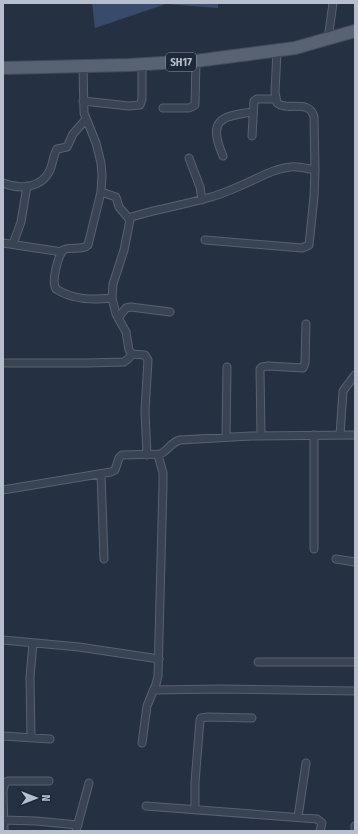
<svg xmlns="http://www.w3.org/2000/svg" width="358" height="834" font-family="'Fira Sans Condensed',sans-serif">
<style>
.water{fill:#384b6b}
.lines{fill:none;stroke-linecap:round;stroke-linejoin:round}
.street-casing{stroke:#586170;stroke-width:9}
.primary-casing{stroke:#434c5c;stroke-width:14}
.street{stroke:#3a4353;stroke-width:7}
.primary{stroke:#586273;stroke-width:12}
.labels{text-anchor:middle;stroke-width:3.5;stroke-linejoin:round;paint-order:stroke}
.shield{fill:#1e2838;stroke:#8991a0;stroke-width:1}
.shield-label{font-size:11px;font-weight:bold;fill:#b7becd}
</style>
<rect width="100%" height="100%" fill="#253143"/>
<!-- water -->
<path class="water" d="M92,3H218V8L166,4L95,28Z"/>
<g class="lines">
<!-- street casing -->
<g class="street-casing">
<path id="street" d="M328,39L333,3
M83,66L84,113L96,143L101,163L102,175L101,192L88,245C82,251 71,246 63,250C58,257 51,281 56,289C73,300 92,300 112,298
M83,101L129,106L140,105L142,99V64
M163,108H189L195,105L196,61
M252,136L254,101L257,99H275
M223,156C208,121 219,116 253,112
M189,158L200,187L202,200
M3,183C20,190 42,188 50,170C53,163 53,156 57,149L67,147L73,134L86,119
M101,192L116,197L119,207L130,220L124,250L113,284L112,298L116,314L126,332L129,350L132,354L145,355L148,360L145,411L147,455
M128,218C156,209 184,205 211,197C225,193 238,187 251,181C264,175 277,168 291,167C299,166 308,169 315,170
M205,240L302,248L309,245L314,197L315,170L314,117C309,98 288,112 277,103L275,92L277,51
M3,243L62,252
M13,244L21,222L27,186
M118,318L126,308L131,307L170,312
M3,363H87L124,362L128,359L132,354
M314,435V549
M340,435L343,391L355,375
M261,436L260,369L262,367L268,366L303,368L305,363L306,324
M226,437L227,367
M101,474L104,559
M3,490L111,472L115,470L119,458L122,455L160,454C168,451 171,442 180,440L251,436L355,435
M336,559L355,562
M3,640L79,647L159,659
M258,662H355
M154,690L220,689L355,691
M3,736L50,739
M31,737L30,677L33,643
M142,743L147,706L156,684L158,676L163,484V473L158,455
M146,806L317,819L322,823L320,831
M195,810V782L200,720L201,718L208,717L252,718
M298,817L306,763
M3,820L36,821L78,825
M4,831L3,791L5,783L8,781H49
M76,831L89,783
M355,831V826"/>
</g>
<!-- primary casing -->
<g class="primary-casing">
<path id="primary" d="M3,68L129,65L196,61L295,48L355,31"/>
</g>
<!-- street -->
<use href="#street" class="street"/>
<!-- primary -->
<use href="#primary" class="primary"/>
</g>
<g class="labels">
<!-- shield labels -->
<rect class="shield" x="166" y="53" width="30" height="18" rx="3"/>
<g class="shield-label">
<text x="181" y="66">SH17</text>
</g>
</g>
<!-- border -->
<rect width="358" height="834" fill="none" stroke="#b7becd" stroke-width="8"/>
<!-- north arrow -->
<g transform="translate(36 798) rotate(90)" stroke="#1e2838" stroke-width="3" paint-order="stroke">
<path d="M0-3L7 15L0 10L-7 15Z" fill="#b7becd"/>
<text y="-6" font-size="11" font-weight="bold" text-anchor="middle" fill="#b7becd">N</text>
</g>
</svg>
